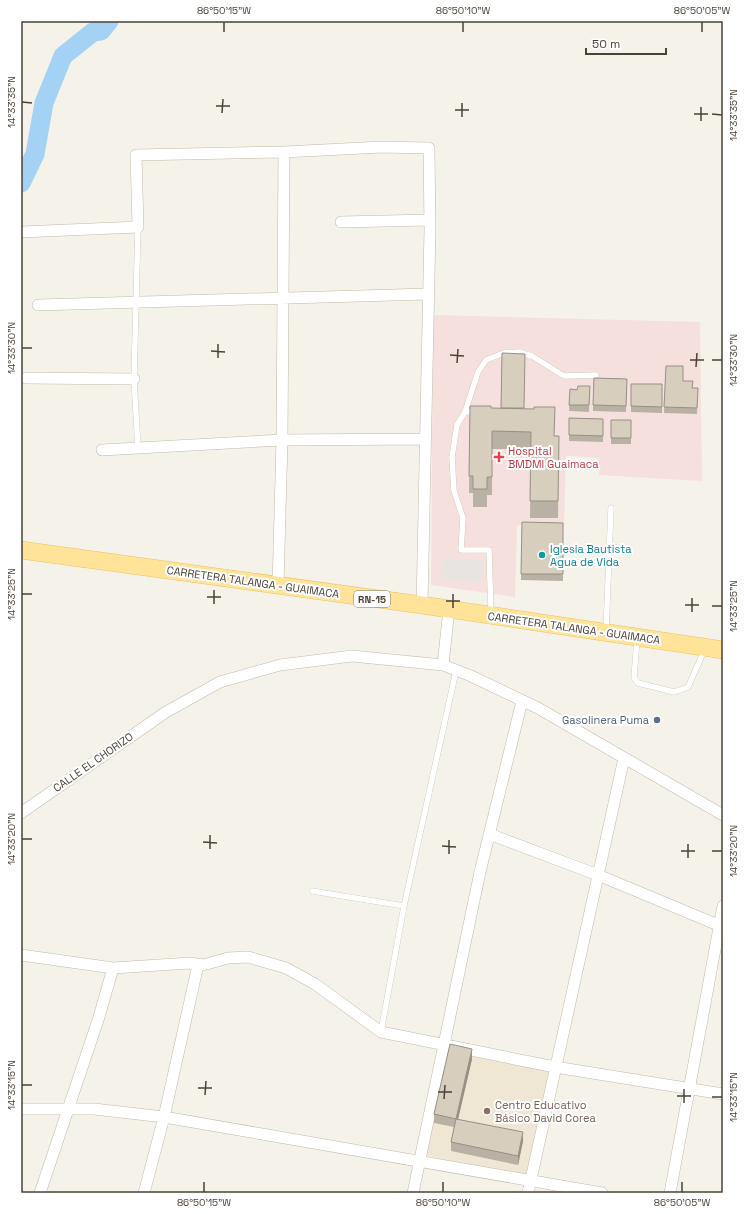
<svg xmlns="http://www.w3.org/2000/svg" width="744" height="1214" font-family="'Space Grotesk',sans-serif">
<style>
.education{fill:#efe7d3}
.medical{fill:#f6e0dd}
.parking{fill:#e7e4e1}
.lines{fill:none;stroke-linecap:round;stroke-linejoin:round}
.river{stroke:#a4d2f4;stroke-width:19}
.lane-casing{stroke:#c1baab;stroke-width:6}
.street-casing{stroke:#c1baab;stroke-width:12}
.primary-casing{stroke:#e9c263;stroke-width:18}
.lane{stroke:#fff;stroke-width:5.5}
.street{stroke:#fff;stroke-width:11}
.primary{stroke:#ffe399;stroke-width:17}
.wall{fill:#b9b1a3}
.shaded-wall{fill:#969085}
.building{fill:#d7cebe;stroke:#969085}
.ticks{fill:none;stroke:#4a4237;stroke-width:1.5}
.health-dot{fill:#e0444e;stroke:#fff;stroke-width:1.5}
.culture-dot{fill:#0f9aa8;stroke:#fff;stroke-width:1.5}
.service-dot{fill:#5c6f8a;stroke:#fff;stroke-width:1.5}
.education-dot{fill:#8d6e63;stroke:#fff;stroke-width:1.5}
.labels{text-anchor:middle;stroke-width:4;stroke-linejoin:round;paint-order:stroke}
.shield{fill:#fff;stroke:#807b73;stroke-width:1}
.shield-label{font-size:10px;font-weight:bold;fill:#4a4237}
.health-label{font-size:11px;fill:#be3a42;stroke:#fff;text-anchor:start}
.culture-label{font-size:11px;fill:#0d838f;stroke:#fff;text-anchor:start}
.street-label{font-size:11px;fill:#4a4237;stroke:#fff}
.service-label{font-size:11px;fill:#4e5e75;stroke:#fff;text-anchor:end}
.education-label{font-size:11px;fill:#785e54;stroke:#fff;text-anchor:start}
.neatline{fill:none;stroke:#4a4237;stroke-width:1.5}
.ticks-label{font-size:10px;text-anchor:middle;fill:#4a4237}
</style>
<rect width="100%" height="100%" fill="#f5f2e9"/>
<!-- education -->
<path class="education" d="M449,1052L550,1067L526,1177L424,1155Z"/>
<!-- medical -->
<path class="medical" d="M433,315L700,322L702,481L599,475L598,458L566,456L564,527L517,525L515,597L431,585Z"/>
<!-- parking -->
<path class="parking" d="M443,558L482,560L481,581L442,580Z"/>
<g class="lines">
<!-- river -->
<path class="river" d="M21,183L35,154L44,103L63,56L93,32L101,31L109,21"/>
<!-- lane casing -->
<g class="lane-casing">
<path id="lane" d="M465,412L478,372L486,360L504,353L519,352L532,356L564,376L596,375
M476,412H465L457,425L452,457L454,491L463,518L461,550H489L491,613
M138,448L134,379L138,227
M606,630L611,508
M637,639L634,678L638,683L674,692L688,687L705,649
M312,891L404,906L456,671
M381,1032L404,906"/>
</g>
<!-- street casing -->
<g class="street-casing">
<path id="street" d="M341,222L429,220
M21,232L138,227L136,155L284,152L382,147L429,148L430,229L422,605
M38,305L428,294
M26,378L134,379
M102,450L282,440L425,439
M278,586L282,440L284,152
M443,665L449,609
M21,813L166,712L220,682L280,665L352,656L443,665L471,676L538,708L723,815
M489,834L598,875L723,927
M21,955L113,968L190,963L203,965L228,958L248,957L286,968L315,984L381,1032L555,1067L723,1094
M21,1109H94L164,1117L602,1193
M40,1193L99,1017L113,968
M144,1193L164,1117L198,965
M413,1193L480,872L522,701
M528,1193L624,758
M670,1193L723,906"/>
</g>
<!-- primary casing -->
<g class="primary-casing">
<path id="primary" d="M21,550L422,605L723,650"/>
</g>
<!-- lane -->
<use href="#lane" class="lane"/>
<!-- street -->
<use href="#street" class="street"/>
<!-- primary -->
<use href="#primary" class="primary"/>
</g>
<!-- wall -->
<path class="wall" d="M502,353L524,409L555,436H559L558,518H530L531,449H492V495H487V507H473V493H469L470,406L491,408L501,409Z
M666,366L693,388H698L697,414L664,413Z
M594,378L627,379L626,412L593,411Z
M631,384H662V413L631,412Z
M590,386L589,412L569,411L570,389L577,390Z
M569,418L603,419V442L569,441Z
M611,420H631V444H611Z
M522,522L563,523V581L521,580Z
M472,1059L458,1119L523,1141L518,1165L451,1151V1142L454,1127L434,1123V1114Z"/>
<!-- shaded-wall -->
<path class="shaded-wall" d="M472,1049V1059L456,1128V1119Z
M523,1132V1141L518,1165V1156Z"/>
<!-- building -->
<path class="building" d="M502,353L525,354L524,408H501Z
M666,366H683V381H693L692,388H698L697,408L664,407Z
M594,378L627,379L626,406L593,405Z
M631,384H662V407L631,406Z
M578,386H590L589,405H569L570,389L577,390Z
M470,406H491V408L534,409V407H555L554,436H559L558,501H530L531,432L492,431V477H487V489H473V476H469Z
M569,418L603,419V436L569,435Z
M611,420H631V438H611Z
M522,522L563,523V574H521Z
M450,1044L472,1049L456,1119L434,1114Z
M456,1119L523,1132L518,1156L451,1142Z"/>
<!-- ticks -->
<path class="ticks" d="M224,32V22M463,32V22M702,32V22M22,102L32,103M216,106H230M455,110H469M222,113L223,99M694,114H708M712,114L722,115M462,117V103M701,121V107M22,348H32M211,351L225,352M450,355L464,356M218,358V344M690,360H704M712,360H722M457,363L458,349M696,367L697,353M22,594H32M207,597H221M446,601H460M214,604V590M685,605H699M712,606H722M453,608V594M692,612V598M22,839H32M203,842L217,843M442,846L456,847M210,849V835M681,851H695M712,851H722M449,854V840M688,858V844M22,1085H32M198,1088H212M438,1092H452M205,1095L206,1081M677,1096H691M712,1097H722M444,1099L445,1085M684,1103V1089M204,1192V1182M443,1192V1182M682,1192V1182"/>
<!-- markers -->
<path class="health-dot" d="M497 451h4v4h4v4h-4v4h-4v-4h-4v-4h4z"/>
<circle class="culture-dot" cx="542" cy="555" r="4"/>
<circle class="service-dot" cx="657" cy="720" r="4"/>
<circle class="education-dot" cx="487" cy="1111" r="4"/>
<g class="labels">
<!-- shield labels -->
<rect class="shield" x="354" y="591" width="36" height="16" rx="3"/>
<g class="shield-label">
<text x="372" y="603">RN-15</text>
</g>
<!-- health labels -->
<g class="health-label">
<text x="508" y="455">Hospital<tspan x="508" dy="13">BMDMI Guaimaca</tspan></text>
</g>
<!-- culture labels -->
<g class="culture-label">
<text x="550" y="553">Iglesia Bautista<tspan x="550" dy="13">Agua de Vida</tspan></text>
</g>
<!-- street labels -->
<g class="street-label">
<text transform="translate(253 582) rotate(8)" y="4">CARRETERA TALANGA - GUAIMACA</text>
<text transform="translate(574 628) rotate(8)" y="4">CARRETERA TALANGA - GUAIMACA</text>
<text transform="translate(93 762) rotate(-35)" y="4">CALLE EL CHORIZO</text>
</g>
<!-- service labels -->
<g class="service-label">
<text x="649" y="724">Gasolinera Puma</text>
</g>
<!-- education labels -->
<g class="education-label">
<text x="495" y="1109">Centro Educativo<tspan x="495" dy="13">Básico David Corea</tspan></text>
</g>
</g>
<!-- border -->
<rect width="744" height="1214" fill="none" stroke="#ffffff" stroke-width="44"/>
<!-- scale -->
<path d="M586 48v6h80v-6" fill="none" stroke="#4a4237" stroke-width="2"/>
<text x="592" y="48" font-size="12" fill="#4a4237" stroke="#ffffff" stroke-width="3" paint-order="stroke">50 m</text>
<rect x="22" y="22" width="700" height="1170" class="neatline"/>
<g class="ticks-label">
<text x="224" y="14">86°50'15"W</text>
<text x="463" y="14">86°50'10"W</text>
<text x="702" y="14">86°50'05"W</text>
<text transform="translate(11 102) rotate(-90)" y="4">14°33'35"N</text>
<text transform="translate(733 115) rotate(-90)" y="4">14°33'35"N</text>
<text transform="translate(11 348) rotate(-90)" y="4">14°33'30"N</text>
<text transform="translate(733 360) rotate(-90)" y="4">14°33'30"N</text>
<text transform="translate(11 594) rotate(-90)" y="4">14°33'25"N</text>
<text transform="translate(733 606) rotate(-90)" y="4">14°33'25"N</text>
<text transform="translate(11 839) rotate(-90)" y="4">14°33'20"N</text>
<text transform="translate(733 851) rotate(-90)" y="4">14°33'20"N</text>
<text transform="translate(11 1085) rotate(-90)" y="4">14°33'15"N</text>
<text transform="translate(733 1097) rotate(-90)" y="4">14°33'15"N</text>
<text x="204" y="1206">86°50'15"W</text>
<text x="443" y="1206">86°50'10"W</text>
<text x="682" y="1206">86°50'05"W</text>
</g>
</svg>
